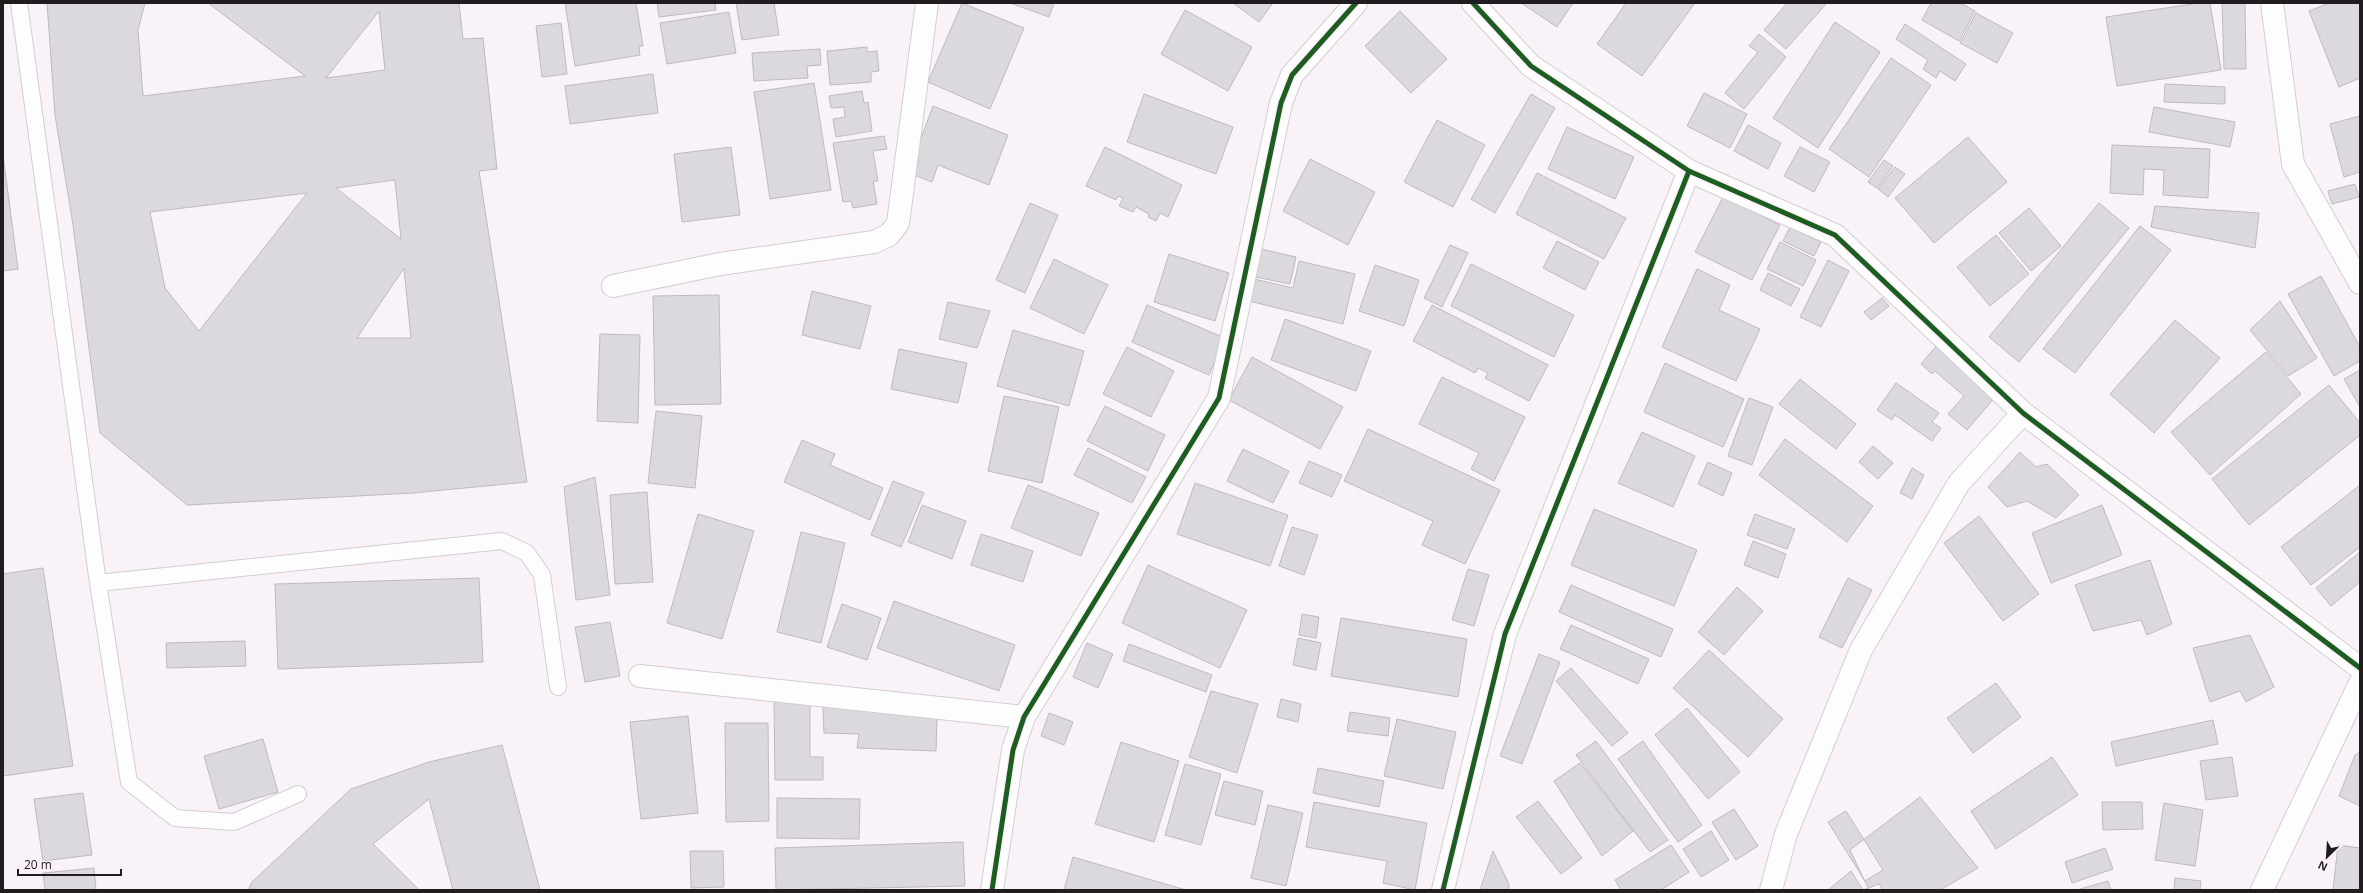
<svg xmlns="http://www.w3.org/2000/svg" width="2363" height="893" font-family="'Open Sans',sans-serif">
<style>
.building{fill:#dcd9de;stroke:#bebabf;fill-rule:evenodd}
.lines{fill:none;stroke-linecap:round;stroke-linejoin:round}
.service-casing{stroke:#d2cdd2;stroke-width:18}
.minor-casing{stroke:#d2cdd2;stroke-width:24}
.service{stroke:#fefdfe;stroke-width:16}
.minor{stroke:#fefdfe;stroke-width:22}
.cycleway-casing{stroke:#fceffa;stroke-width:8}
.cycleway{stroke:#1b5e20;stroke-width:5}
</style>
<rect width="100%" height="100%" fill="#f9f2f8"/>
<!-- building -->
<path class="building" d="M47,3H145L138,30L143,96L305,76L208,3H459L463,39L483,38L497,169L479,171L527,482L413,493L187,505L100,433L73,225L55,115ZM379,11L385,70L326,78ZM395,180L401,239L336,188ZM307,193L199,331L165,288L150,212ZM404,268L411,338H357Z
M565,3H636L643,46H639L640,55L575,66Z
M657,3H715L716,10L659,17Z
M736,3H774L779,35L742,40Z
M962,3L1024,28L990,109L928,82Z
M1010,3H1054L1049,17Z
M1233,3H1273L1259,22Z
M1521,3H1573L1557,27Z
M1626,3H1695L1642,76L1597,44Z
M1787,3H1827L1786,49L1764,30Z
M1931,3H1960L1975,11L1959,41L1922,20Z
M2199,3H2210L2221,70L2117,86L2106,17Z
M2222,3H2245L2246,69H2224Z
M2329,3H2360V78L2339,87L2309,11Z
M1185,10L1252,47L1228,91L1161,54Z
M1400,11L1447,59L1411,93L1365,46Z
M729,12L736,53L667,64L660,23Z
M1976,13L2013,33L1997,63L1960,43Z
M1835,22L1880,52L1818,148L1773,118Z
M561,23L567,74L542,77L536,26Z
M1905,24L1966,64L1955,81L1940,71L1936,78L1923,69L1928,60L1896,39Z
M1759,34L1786,57L1744,109L1725,93L1758,52L1749,46Z
M867,47V52L877,51L879,71L871,72V82L830,85L827,51Z
M820,49L821,65L807,66L808,78L754,81L752,53Z
M1891,58L1931,85L1869,177L1829,149Z
M653,74L658,113L570,124L565,86Z
M814,83L831,190L770,199L754,92Z
M2165,84L2225,87V104L2164,102Z
M862,91L864,103L868,102L872,131L836,137L833,119L845,117L844,107L831,108L829,96Z
M1704,93L1747,114L1730,148L1687,126Z
M1144,94L1233,127L1216,174L1127,142Z
M1531,94L1555,108L1495,213L1471,199Z
M933,106L1008,135L989,185L938,165L932,182L914,175L919,160L914,157Z
M2154,107L2235,122L2230,147L2149,132Z
M2360,116V172L2344,177L2330,124Z
M1437,120L1485,145L1453,207L1404,182Z
M1748,125L1781,143L1768,169L1734,151Z
M1567,127L1634,157L1615,199L1548,169Z
M884,136L887,149L873,151L878,181H873L877,204L853,208L851,201L843,202L833,143Z
M1968,137L2007,182L1934,243L1895,198Z
M2112,145L2210,149L2208,198L2163,195L2164,170L2144,169L2143,195L2110,193Z
M731,147L740,215L682,222L674,154Z
M1105,147L1182,185L1168,217L1160,213L1156,221L1148,217L1149,214L1136,207L1133,212L1119,206L1123,198L1118,196L1116,200L1086,186Z
M1800,147L1830,162L1814,192L1784,176Z
M3,155L18,269L3,271Z
M1310,159L1375,192L1348,245L1283,211Z
M1884,160L1893,166L1877,188L1868,182Z
M1895,167L1905,174L1888,197L1878,189Z
M1537,173L1626,218L1604,259L1516,214Z
M2355,184L2359,197L2332,204L2328,191Z
M1723,197L1780,225L1752,280L1695,252Z
M1030,203L1058,215L1025,293L996,280Z
M2099,203L2129,228L2019,362L1989,337Z
M2155,206L2259,213L2255,248L2151,227Z
M2029,208L2061,246L2031,271L1999,233Z
M2140,226L2171,250L2075,373L2043,349Z
M1790,227L1821,242L1814,256L1783,241Z
M1996,235L2029,274L1990,306L1957,267Z
M1557,241L1599,262L1585,290L1543,268Z
M1780,242L1816,260L1803,286L1767,269Z
M1450,245L1468,253L1442,307L1424,298Z
M1261,249L1296,257L1290,284L1255,277Z
M1169,254L1229,273L1215,321L1154,302Z
M1054,259L1108,285L1084,334L1030,308Z
M1828,260L1849,271L1821,327L1800,317Z
M1299,261L1355,274L1343,324L1249,301L1254,279L1293,288Z
M1471,264L1574,315L1554,357L1451,306Z
M1375,265L1419,280L1404,326L1359,311Z
M1697,269L1730,285L1719,310L1760,329L1736,381L1662,347Z
M1768,273L1800,289L1791,306L1760,290Z
M2321,276L2360,347V361L2334,376L2288,294Z
M812,291L871,306L860,349L802,335Z
M719,295L721,404L655,405L653,296Z
M1882,298L1889,306L1871,320L1864,312Z
M2280,301L2317,358L2288,376L2250,330Z
M948,302L990,311L977,348L939,339Z
M1147,305L1225,338L1209,375L1132,342Z
M1432,305L1548,365L1529,401L1485,378L1488,373L1478,368L1475,373L1413,341Z
M1285,319L1371,351L1356,391L1271,360Z
M2175,320L2220,358L2154,433L2110,394Z
M1013,330L1084,351L1069,406L997,386Z
M600,334L640,335L638,423L597,421Z
M1937,345L1996,396L1967,430L1948,414L1964,396L1935,371L1932,374L1921,364Z
M1127,347L1174,371L1151,417L1103,394Z
M899,349L967,363L958,403L891,389Z
M2266,352L2301,394L2210,475L2171,432Z
M1252,357L1343,407L1320,449L1229,400Z
M1665,363L1744,399L1723,447L1644,412Z
M2360,370V407L2344,379Z
M1442,377L1525,417L1494,481L1471,469L1479,453L1419,424Z
M1800,379L1856,424L1836,449L1779,404Z
M1896,383L1939,413L1932,422L1941,428L1932,441L1895,415L1892,420L1877,410Z
M2329,385L2360,423V435L2249,525L2212,479Z
M1004,396L1059,407L1042,483L988,471Z
M1749,398L1773,407L1752,465L1728,456Z
M1105,406L1165,435L1148,471L1087,441Z
M656,411L702,416L695,488L648,483Z
M1368,429L1500,490L1465,564L1422,545L1433,521L1344,481Z
M1642,432L1695,456L1673,507L1618,483Z
M1785,439L1873,506L1847,542L1759,475Z
M802,440L835,454L830,465L883,488L870,520L784,482Z
M1873,446L1893,463L1878,479L1859,462Z
M1088,448L1146,477L1132,503L1074,475Z
M1243,449L1289,471L1273,503L1227,481Z
M2020,452L2036,467L2047,464L2079,495L2056,518L2027,501L2007,507L1988,487Z
M1309,461L1342,475L1332,497L1299,483Z
M1708,462L1732,473L1723,496L1698,484Z
M1912,468L1924,475L1912,499L1900,493Z
M595,477L610,595L576,600L564,487Z
M893,481L924,493L901,547L871,535Z
M1195,483L1288,515L1270,566L1177,534Z
M1028,485L1099,513L1081,556L1011,528Z
M2360,485V547L2311,585L2281,547Z
M647,492L653,582L615,584L610,495Z
M922,505L966,521L952,559L908,542Z
M2102,505L2122,555L2051,583L2032,533Z
M1594,509L1697,550L1674,606L1571,565Z
M698,514L754,531L722,639L667,623Z
M1755,514L1795,529L1787,549L1747,535Z
M1979,516L2039,594L2003,621L1944,543Z
M1292,527L1318,535L1304,575L1279,566Z
M801,532L845,543L821,643L777,632Z
M981,534L1033,551L1023,582L971,565Z
M1753,541L1786,554L1778,578L1744,565Z
M2360,552V582L2331,606L2316,588Z
M2150,560L2172,624L2147,635L2141,620L2093,631L2075,585Z
M1148,565L1247,610L1220,668L1122,623Z
M43,568L73,766L3,776V574Z
M1468,569L1489,575L1474,626L1452,620Z
M479,578L483,662L278,669L275,584Z
M1848,578L1872,590L1842,648L1819,637Z
M1571,585L1673,629L1661,657L1559,612Z
M1737,587L1763,611L1724,655L1698,632Z
M894,601L1015,645L999,691L877,648Z
M842,604L881,618L867,660L827,647Z
M1302,614L1319,617L1316,638L1299,635Z
M1341,618L1467,639L1458,697L1331,676Z
M610,622L620,676L585,682L575,627Z
M1571,625L1649,659L1638,684L1560,649Z
M2250,635L2274,687L2246,702L2240,691L2210,702L2193,648Z
M1298,638L1321,643L1316,670L1293,665Z
M245,641L246,666L167,668L166,643Z
M1087,643L1113,654L1098,688L1073,677Z
M1129,644L1212,675L1206,692L1123,661Z
M1709,650L1783,719L1748,757L1673,688Z
M1539,654L1560,662L1522,764L1500,756Z
M1571,668L1628,733L1612,746L1556,681Z
M1996,683L2021,717L1973,753L1947,718Z
M1211,691L1258,704L1237,773L1189,757Z
M774,699L810,702V757H823V780H775Z
M1281,699L1301,704L1298,722L1277,717Z
M823,707L937,715L936,751L857,748L859,734L824,733Z
M1687,708L1740,772L1708,799L1655,735Z
M1350,712L1390,718L1388,736L1347,731Z
M1049,713L1073,722L1064,745L1041,736Z
M688,716L698,813L641,819L630,722Z
M1397,719L1456,732L1443,789L1384,776Z
M2213,720L2218,744L2116,766L2111,742Z
M725,723H768L769,821L726,822Z
M263,739L278,792L219,809L204,756Z
M1596,741L1668,840L1650,852L1576,755Z
M1643,741L1702,825L1678,842L1618,759Z
M1121,742L1179,761L1154,842L1095,824Z
M502,745L540,890H453L429,799L373,844L419,890H248L252,882L351,789L429,762Z
M2360,752V806L2339,796L2355,755Z
M2052,757L2078,795L1996,849L1971,811Z
M2232,757L2238,796L2206,800L2200,761Z
M1580,763L1633,831L1602,856L1554,781Z
M1185,764L1221,774L1201,845L1165,835Z
M1318,768L1384,781L1379,807L1313,793Z
M1224,781L1263,791L1255,825L1215,815Z
M83,793L92,855L43,861L34,799Z
M1920,797L1978,868L1940,890H1869L1850,850Z
M777,798L860,799L859,839L777,838Z
M1538,801L1582,858L1561,874L1516,817Z
M1314,802L1427,823L1415,890L1383,883L1387,861L1306,847Z
M2102,802H2142L2143,829L2103,830Z
M2164,803L2203,810L2195,866L2155,860Z
M1268,805L1303,813L1286,886L1251,878Z
M1734,809L1758,846L1736,860L1712,822Z
M1846,811L1883,870L1865,881L1828,822Z
M1711,831L1729,860L1701,877L1683,849Z
M963,842L965,886L776,890L775,848Z
M1671,845L1689,872L1661,890H1621L1615,880Z
M2338,845L2360,848V890H2333Z
M2105,848L2113,869L2072,883L2065,862Z
M690,851H723L724,887L691,888Z
M1493,851L1509,884V890H1480Z
M1073,857L1186,890H1064Z
M94,868L96,890H45L43,873Z
M1851,871L1863,890L1879,884L1883,890H1828Z
M2175,878L2201,881L2200,890H2174Z
M2108,881L2111,890H2077Z"/>
<g class="lines">
<!-- service casing -->
<g class="service-casing">
<path id="service" d="M19,3L98,583L129,782L175,818L234,822L298,794
M98,583L502,541L527,553L542,575L558,687"/>
</g>
<!-- minor casing -->
<g class="minor-casing">
<path id="minor" d="M1473,3L1531,66L1689,171L1835,235L2023,413L2360,668
M2272,3L2293,164L2360,283
M613,286L720,264L874,242L889,235L898,223L927,3
M640,676L1024,717
M992,890L1013,750L1024,717L1219,398L1281,103L1292,75L1356,3
M1443,890L1505,634L1689,171
M1771,890L1786,834L1861,650L1959,483L2023,413
M2262,890L2360,683"/>
</g>
<!-- service -->
<use href="#service" class="service"/>
<!-- minor -->
<use href="#minor" class="minor"/>
<!-- cycleway casing -->
<g class="cycleway-casing">
<path id="cycleway" d="M1473,3L1531,66L1689,171L1835,235L2023,413L2360,668
M992,890L1013,750L1024,717L1219,398L1281,103L1292,75L1356,3
M1443,890L1505,634L1689,171"/>
</g>
<!-- cycleway -->
<use href="#cycleway" class="cycleway"/>
</g>
<!-- border -->
<rect width="2363" height="893" fill="none" stroke="#201c20" stroke-width="8"/>
<!-- north arrow -->
<g transform="translate(2327 857) rotate(205)" stroke="#fceffa" stroke-width="3" paint-order="stroke">
<path d="M0-3L7 15L0 10L-7 15Z" fill="#201c20"/>
<text y="-6" font-size="11" font-weight="bold" text-anchor="middle" fill="#201c20">N</text>
</g>
<!-- scale -->
<path d="M18 869v6h103v-6" fill="none" stroke="#201c20" stroke-width="2"/>
<text x="24" y="869" font-size="12" fill="#201c20" stroke="#fceffa" stroke-width="3" paint-order="stroke">20 m</text>
</svg>
